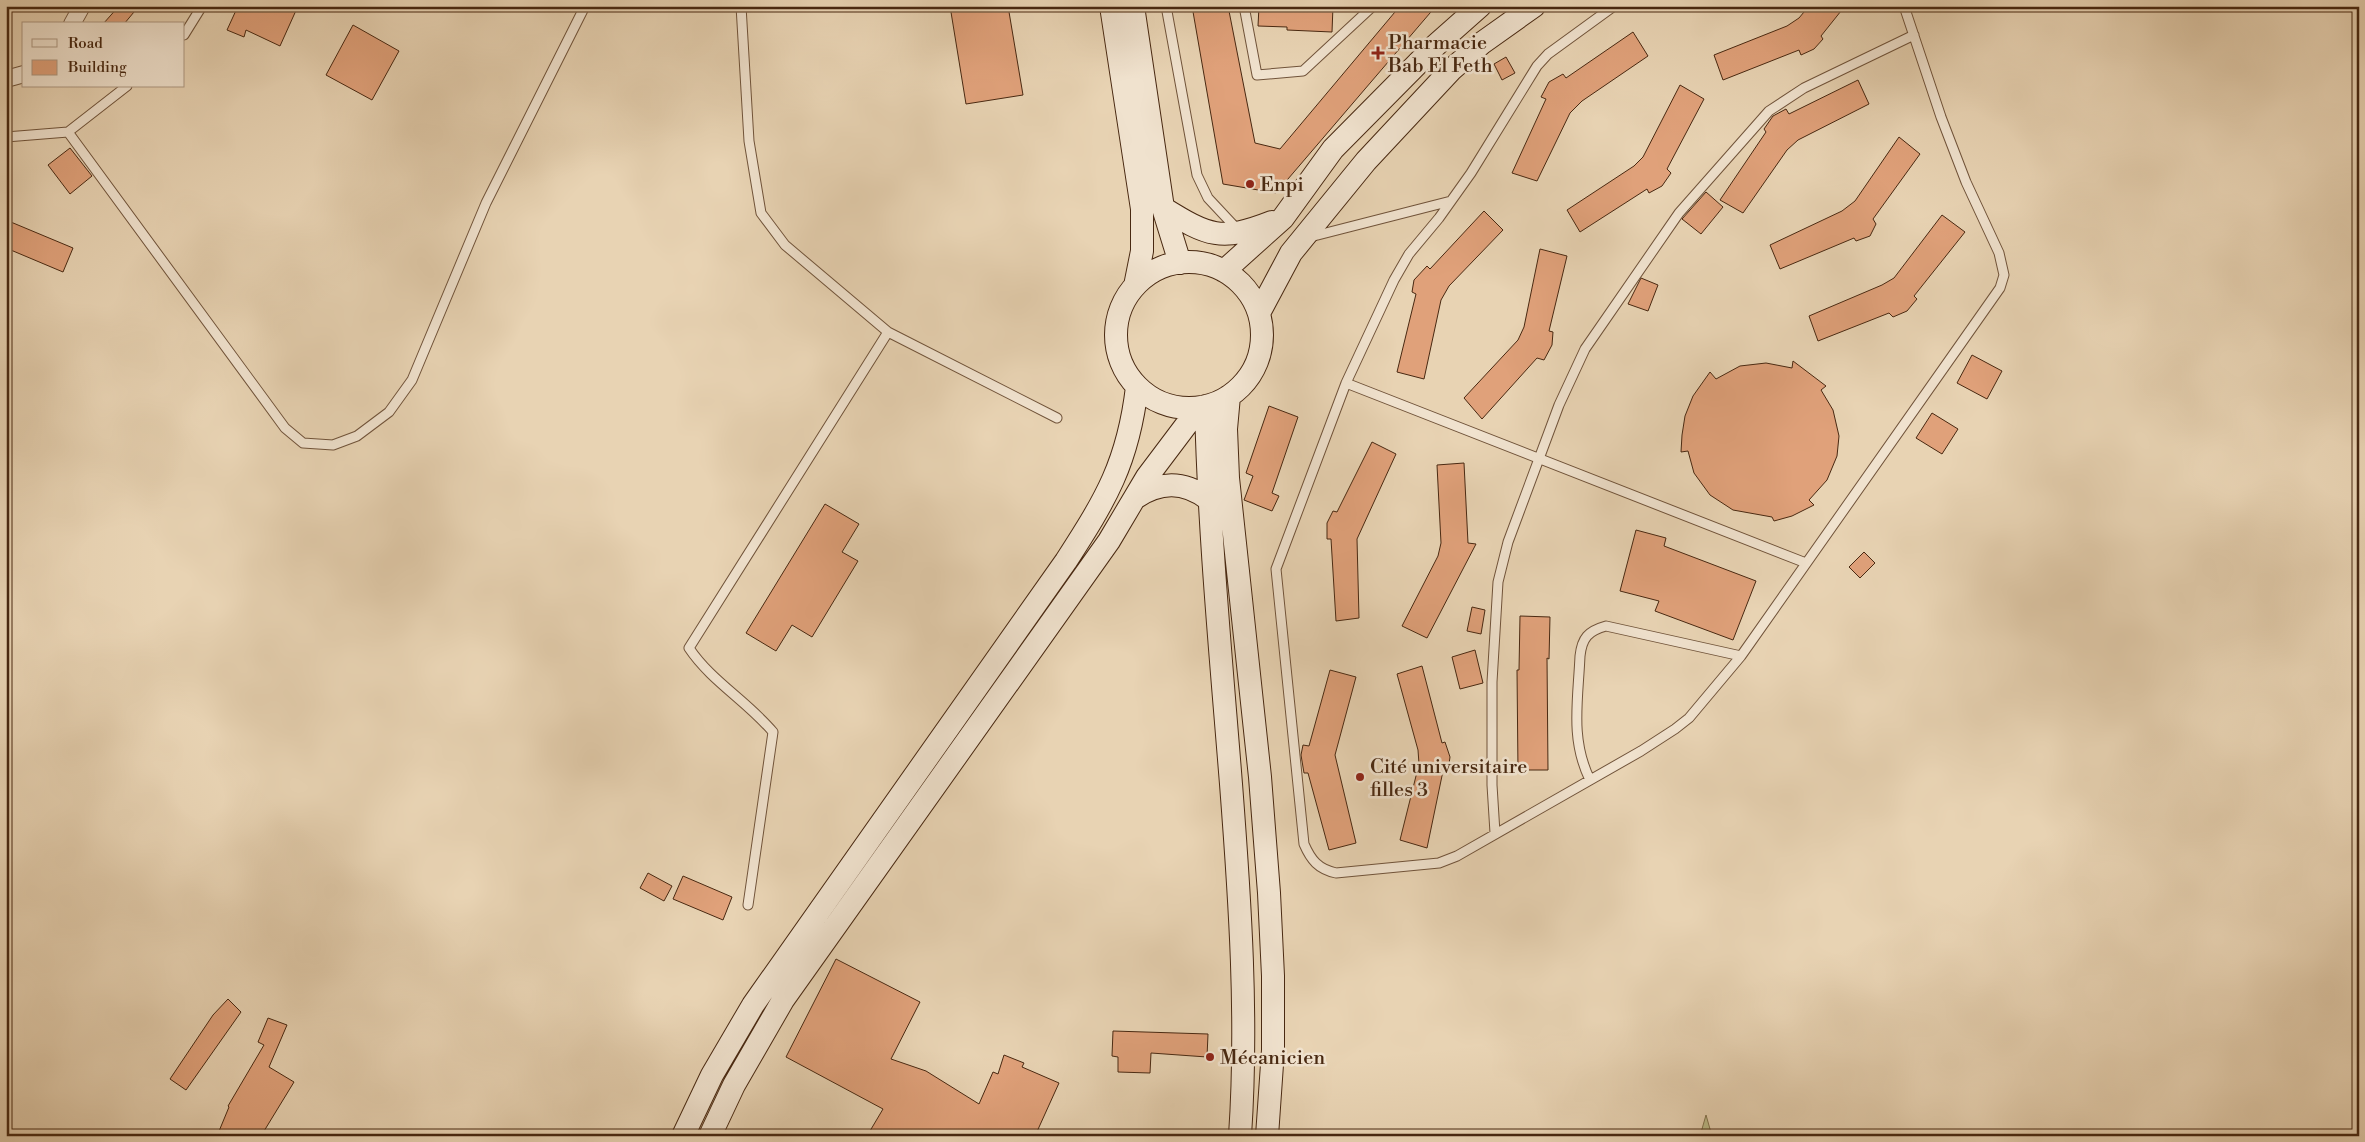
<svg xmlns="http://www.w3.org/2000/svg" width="2365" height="1142" font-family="'Libre Bodoni',serif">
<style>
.green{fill:#bbbb89;stroke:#82724d}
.building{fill:#e0a17a;stroke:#482811}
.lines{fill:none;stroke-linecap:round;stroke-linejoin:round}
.service-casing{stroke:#70533a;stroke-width:11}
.minor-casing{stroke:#70533a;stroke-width:18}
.secondary-casing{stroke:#482811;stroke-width:24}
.service{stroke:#f0e2ce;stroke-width:9}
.minor{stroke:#f0e2ce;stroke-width:16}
.secondary{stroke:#f0e2ce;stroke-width:22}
.poi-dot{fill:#8f2418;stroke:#f0e2ce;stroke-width:2}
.labels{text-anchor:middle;stroke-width:5;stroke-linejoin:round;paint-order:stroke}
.poi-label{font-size:20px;fill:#482811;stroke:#f0e2ce;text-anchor:start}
</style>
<rect width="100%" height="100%" fill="#e8d3b3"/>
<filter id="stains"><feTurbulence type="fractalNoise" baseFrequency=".004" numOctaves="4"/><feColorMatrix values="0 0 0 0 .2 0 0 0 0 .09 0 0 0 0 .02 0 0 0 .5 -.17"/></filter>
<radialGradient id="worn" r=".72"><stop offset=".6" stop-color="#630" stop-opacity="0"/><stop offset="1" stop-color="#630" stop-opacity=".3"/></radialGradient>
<!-- green -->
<path class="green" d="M1706,1115L1712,1136H1700Z"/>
<!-- building -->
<path class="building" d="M119,6H139L124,24H103Z
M238,6H298L280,46L246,30L244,37L227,30Z
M950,6H1008L1023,95L966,104Z
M1192,6H1228L1255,143L1280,149L1400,6H1436L1276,193L1223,184Z
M1259,6H1333L1332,32L1287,30V27L1258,26Z
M1809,6H1845L1821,36L1823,39L1814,49L1801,55L1799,50L1723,80L1714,55L1787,26L1799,18Z
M353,25L399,51L372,100L326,75Z
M1633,32L1648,56L1582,101L1570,113L1537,181L1512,173L1546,99L1541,97L1549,82L1563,74L1566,78Z
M1506,57L1515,73L1502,80L1494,64Z
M1858,80L1869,104L1798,140L1787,150L1743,213L1720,200L1766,132L1764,129L1773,116L1786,109L1789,114Z
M1680,85L1704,99L1667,169L1671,173L1662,186L1649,193L1647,189L1580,232L1567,210L1634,166L1643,157Z
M1899,137L1920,154L1873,219L1876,224L1870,236L1856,241L1854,238L1780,269L1770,245L1842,211L1855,201Z
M70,148L92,176L70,194L48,165Z
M1706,192L1723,207L1701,234L1682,219Z
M1484,211L1503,230L1449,286L1441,300L1424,379L1397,372L1416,294L1412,292L1414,280L1427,266L1430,269Z
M1942,215L1965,232L1914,296L1917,299L1907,311L1893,317L1889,313L1818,341L1809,316L1882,285L1894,278Z
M6,220L73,248L63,272L6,248Z
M1540,249L1567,256L1549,331L1553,332L1552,345L1544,360L1537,358L1482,419L1464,398L1518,340L1524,327Z
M1641,278L1658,285L1648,311L1628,304Z
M1972,355L2002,371L1987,399L1957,383Z
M1793,361L1826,386L1821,390L1833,410L1839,436L1837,456L1827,480L1809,500L1814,505L1792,516L1774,521L1772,517L1733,510L1710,495L1694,473L1688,451L1681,452L1682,435L1685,416L1693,396L1710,372L1716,379L1740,366L1766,363L1792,368Z
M1269,406L1298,417L1272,493L1279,496L1272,511L1244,500L1253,476L1246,473Z
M1932,413L1958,429L1942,454L1916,438Z
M1372,442L1396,454L1357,539L1359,618L1336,621L1331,539H1327V523L1333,511L1337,512Z
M1464,463L1468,543L1476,544L1427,638L1402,626L1438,556L1441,543L1437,465Z
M825,504L859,524L842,552L858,561L812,637L792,625L776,651L746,633Z
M1636,530L1666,538L1664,546L1756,581L1733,640L1655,611L1659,601L1620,591Z
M1864,552L1875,563L1860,578L1849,567Z
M1472,607L1485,610L1481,634L1467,631Z
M1520,616L1550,617L1549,659L1547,658L1548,770H1518L1517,670H1519Z
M1475,650L1483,683L1460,689L1452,657Z
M1422,666L1442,743L1445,742L1450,757L1448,771H1443L1427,848L1400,840L1419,764L1418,750L1397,674Z
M1330,670L1356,677L1335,755L1356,843L1329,850L1308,773H1304L1301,755L1303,745L1309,746Z
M648,873L672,886L664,901L640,888Z
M683,876L732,897L723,920L673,899Z
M836,959L920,1002L891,1059L926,1071L979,1104L993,1072L998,1074L1004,1055L1024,1063L1022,1067L1059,1083L1035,1136H867L883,1109L786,1057Z
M228,999L241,1012L186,1090L170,1079L213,1015Z
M268,1018L287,1025L269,1067L294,1082L261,1136H217L229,1107L228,1106L264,1045L258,1042Z
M1113,1031L1208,1034L1207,1057L1151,1053L1150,1073L1118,1072V1057L1112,1056Z"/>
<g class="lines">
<!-- service casing -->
<g class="service-casing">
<path id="service" d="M741,6L749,141L761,213L785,245L888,332L1057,418
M1166,6L1197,175L1208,198L1237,229
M1244,6L1257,75L1303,71L1373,6
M1614,6L1548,54L1537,66L1471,173L1439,218L1409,254L1394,280L1346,383L1276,569L1304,844C1311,860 1318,869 1336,873L1439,863L1457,856L1641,751L1675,729L1689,718L1741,656L2000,288L2004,275L1999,253L1966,182L1941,117L1904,6
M184,35L202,6
M68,132L285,428L303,443L333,445L357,436L389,412L412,380L486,203L585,6
M6,137L68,132L127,86
M1310,237L1451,201
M1346,383L1806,563
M1590,780C1570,739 1578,701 1580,656C1582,638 1588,631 1606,626L1741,656
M1495,833L1492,785V682L1498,582L1508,542L1559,405L1585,349L1679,213L1769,111L1804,88L1914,35
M748,905L773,732C747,701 711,681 689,648L888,332"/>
</g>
<!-- minor casing -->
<g class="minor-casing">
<path id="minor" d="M72,24L82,6
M6,79L24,74"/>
</g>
<!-- secondary casing -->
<g class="secondary-casing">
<path id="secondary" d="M1111,6L1142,209V251L1135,286
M1133,6L1163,208L1180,263
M1163,208C1208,236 1221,242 1272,222
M1116 335a73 73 0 1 1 146 0a73 73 0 1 1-146 0Z
M1224,271L1283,218L1333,149L1436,45L1480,6
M1259,313L1291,253L1366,161L1451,70L1482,43L1534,6
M1229,396L1226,429L1228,478L1260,777L1269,893L1273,976V1050L1267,1136
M1206,406C1209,533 1221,658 1231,784C1240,901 1248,1019 1240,1136
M1135,498C1160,481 1184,481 1208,499
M683,1136L712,1075L753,1005L1066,561C1106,499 1128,463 1137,387
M710,1136L734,1085L783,1000L1109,541L1147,477L1199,408"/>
</g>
<!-- service -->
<use href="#service" class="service"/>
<!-- minor -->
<use href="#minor" class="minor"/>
<!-- secondary -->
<use href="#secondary" class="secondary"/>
</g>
<!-- markers -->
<g class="poi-dot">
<path d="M1375.5 45.5h5v5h5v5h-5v5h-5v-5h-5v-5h5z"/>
<circle cx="1250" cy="184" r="5"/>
<circle cx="1360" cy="777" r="5"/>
<circle cx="1210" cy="1057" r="5"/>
</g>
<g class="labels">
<!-- poi labels -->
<g class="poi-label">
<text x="1388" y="49">Pharmacie<tspan x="1388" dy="23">Bab El Feth</tspan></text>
<text x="1260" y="191">Enpi</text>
<text x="1370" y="773">Cité universitaire<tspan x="1370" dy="23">filles 3</tspan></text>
<text x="1220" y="1064">Mécanicien</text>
</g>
</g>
<!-- margin -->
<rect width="2365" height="1142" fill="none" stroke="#e8d3b3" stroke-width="25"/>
<rect x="8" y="8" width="2350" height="1127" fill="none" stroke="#482811" stroke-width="2.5"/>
<rect x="12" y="12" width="2340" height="1117" fill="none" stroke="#482811"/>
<!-- legend -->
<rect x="22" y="22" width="162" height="65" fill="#f0e2ce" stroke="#ad9882"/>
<rect x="32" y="39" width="25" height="8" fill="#f0e2ce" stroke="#ad9882"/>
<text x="68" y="48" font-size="15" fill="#482811">Road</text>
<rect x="32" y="60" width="25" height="15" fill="#e0a17a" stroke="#ad9882"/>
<text x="68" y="72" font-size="15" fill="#482811">Building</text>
<rect width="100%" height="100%" filter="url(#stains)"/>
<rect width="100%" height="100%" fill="url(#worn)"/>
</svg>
